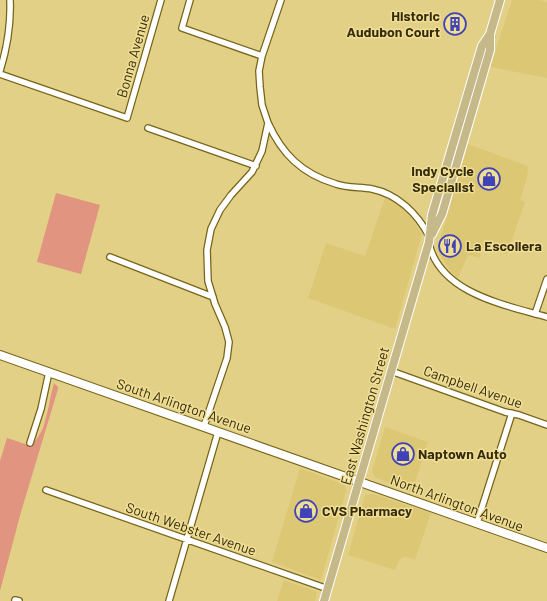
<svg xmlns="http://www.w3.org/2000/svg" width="547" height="601" font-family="Barlow,sans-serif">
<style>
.built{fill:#dcc775}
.green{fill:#e19480}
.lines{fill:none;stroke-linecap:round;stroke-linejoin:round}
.minor-casing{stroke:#766417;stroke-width:8}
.secondary-casing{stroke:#766417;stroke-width:10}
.primary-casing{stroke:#fff;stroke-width:10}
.minor{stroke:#fff;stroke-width:5.5}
.secondary{stroke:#fff;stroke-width:8}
.primary{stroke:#c5b98a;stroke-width:8}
.labels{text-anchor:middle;stroke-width:3;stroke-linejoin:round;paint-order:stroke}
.poi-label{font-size:14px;font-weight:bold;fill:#342c0d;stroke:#f0de94;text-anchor:start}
.street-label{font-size:14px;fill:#342c0d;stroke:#f0de94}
</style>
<rect width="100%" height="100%" fill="#e3d087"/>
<!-- built -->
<path class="built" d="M512,0H540L547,2V78L490,67Z
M468,144L528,166L527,178L520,200L525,202L507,254L483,247L479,258L468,255L458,278L450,271L437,250Z
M385,198L391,200L403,209L413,220L422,234L395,329L308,298L326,243L365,256Z
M385,427L428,442L412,492L376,478L372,472Z
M300,468L345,485L346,491L321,580L272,562Z
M373,494L431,513L415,560L405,556L400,559L395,570L348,555L365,495Z
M284,580L317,592L315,601H277Z"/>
<!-- green -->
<path class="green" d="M56,193L100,205L81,274L37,262Z
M54,383L58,387V389L21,512L0,591V461L7,438L31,446C37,439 43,431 45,421C49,409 50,396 54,383Z"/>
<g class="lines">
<!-- minor casing -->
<g class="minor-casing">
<path id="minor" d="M190,0L182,28L262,56
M0,71C7,48 11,24 10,0
M0,74L127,118L161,0
M268,123C282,154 302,174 336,184C347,188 360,187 372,189C397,194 417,213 429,236
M148,128L256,166
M429,244C441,294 506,305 547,317
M110,257L213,297
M535,314L547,279
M391,371L505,412L519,415L547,425
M204,426L227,358L229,342L225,327L215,304L208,281L207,250L211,229L220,210L231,195L252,172L262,151L268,123L262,105L260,87L259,71L262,56L281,0
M30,443L41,409L49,372
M46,490L328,589
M477,523L512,413
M15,600L19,601
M169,601L218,432"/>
</g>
<!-- secondary casing -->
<g class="secondary-casing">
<path id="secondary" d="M0,355L547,548"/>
</g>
<!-- primary casing -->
<g class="primary-casing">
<path id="primary" d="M432,234L442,214L490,50V34L500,0
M324,601L429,242L432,215L482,46L490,34"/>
</g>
<!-- minor -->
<use href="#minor" class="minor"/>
<!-- secondary -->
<use href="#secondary" class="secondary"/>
<!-- primary -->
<use href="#primary" class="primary"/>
</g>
<!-- icons -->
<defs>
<g id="building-ring" transform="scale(1.15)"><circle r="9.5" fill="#f0de94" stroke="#4043b7" stroke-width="1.5"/><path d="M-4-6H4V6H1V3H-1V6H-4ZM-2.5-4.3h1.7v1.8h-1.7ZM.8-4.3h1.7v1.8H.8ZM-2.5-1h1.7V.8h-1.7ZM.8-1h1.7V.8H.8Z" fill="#4043b7"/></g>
<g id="shop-ring" transform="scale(1.15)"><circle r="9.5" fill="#f0de94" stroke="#4043b7" stroke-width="1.5"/><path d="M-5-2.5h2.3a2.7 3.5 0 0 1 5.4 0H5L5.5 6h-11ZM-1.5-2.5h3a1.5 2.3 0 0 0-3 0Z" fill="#4043b7"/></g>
<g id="restaurant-ring" transform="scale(1.15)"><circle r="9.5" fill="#f0de94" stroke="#4043b7" stroke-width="1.5"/><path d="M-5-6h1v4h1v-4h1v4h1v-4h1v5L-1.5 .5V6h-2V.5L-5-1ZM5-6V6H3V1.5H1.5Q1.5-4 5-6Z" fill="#4043b7"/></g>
</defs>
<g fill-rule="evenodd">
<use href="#building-ring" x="455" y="24"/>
<use href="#shop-ring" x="489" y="179"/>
<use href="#restaurant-ring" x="450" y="246"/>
<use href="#shop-ring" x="403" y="454"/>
<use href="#shop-ring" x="306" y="511"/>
</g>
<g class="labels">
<!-- poi labels -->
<g class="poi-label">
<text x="440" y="21" text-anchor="end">Historic<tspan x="440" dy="16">Audubon Court</tspan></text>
<text x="474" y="176" text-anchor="end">Indy Cycle<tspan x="474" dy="16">Specialist</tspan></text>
<text x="466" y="251">La Escollera</text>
<text x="418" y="459">Naptown Auto</text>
<text x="322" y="516">CVS Pharmacy</text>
</g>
<!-- street labels -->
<g class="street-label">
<text transform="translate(133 56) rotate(-74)" y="5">Bonna Avenue</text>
<text transform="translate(473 387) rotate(19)" y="5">Campbell Avenue</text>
<text transform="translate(184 406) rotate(19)" y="5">South Arlington Avenue</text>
<text transform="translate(365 416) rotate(-74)" y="5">East Washington Street</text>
<text transform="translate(457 503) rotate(20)" y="5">North Arlington Avenue</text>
<text transform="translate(191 529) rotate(19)" y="5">South Webster Avenue</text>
</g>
</g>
</svg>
